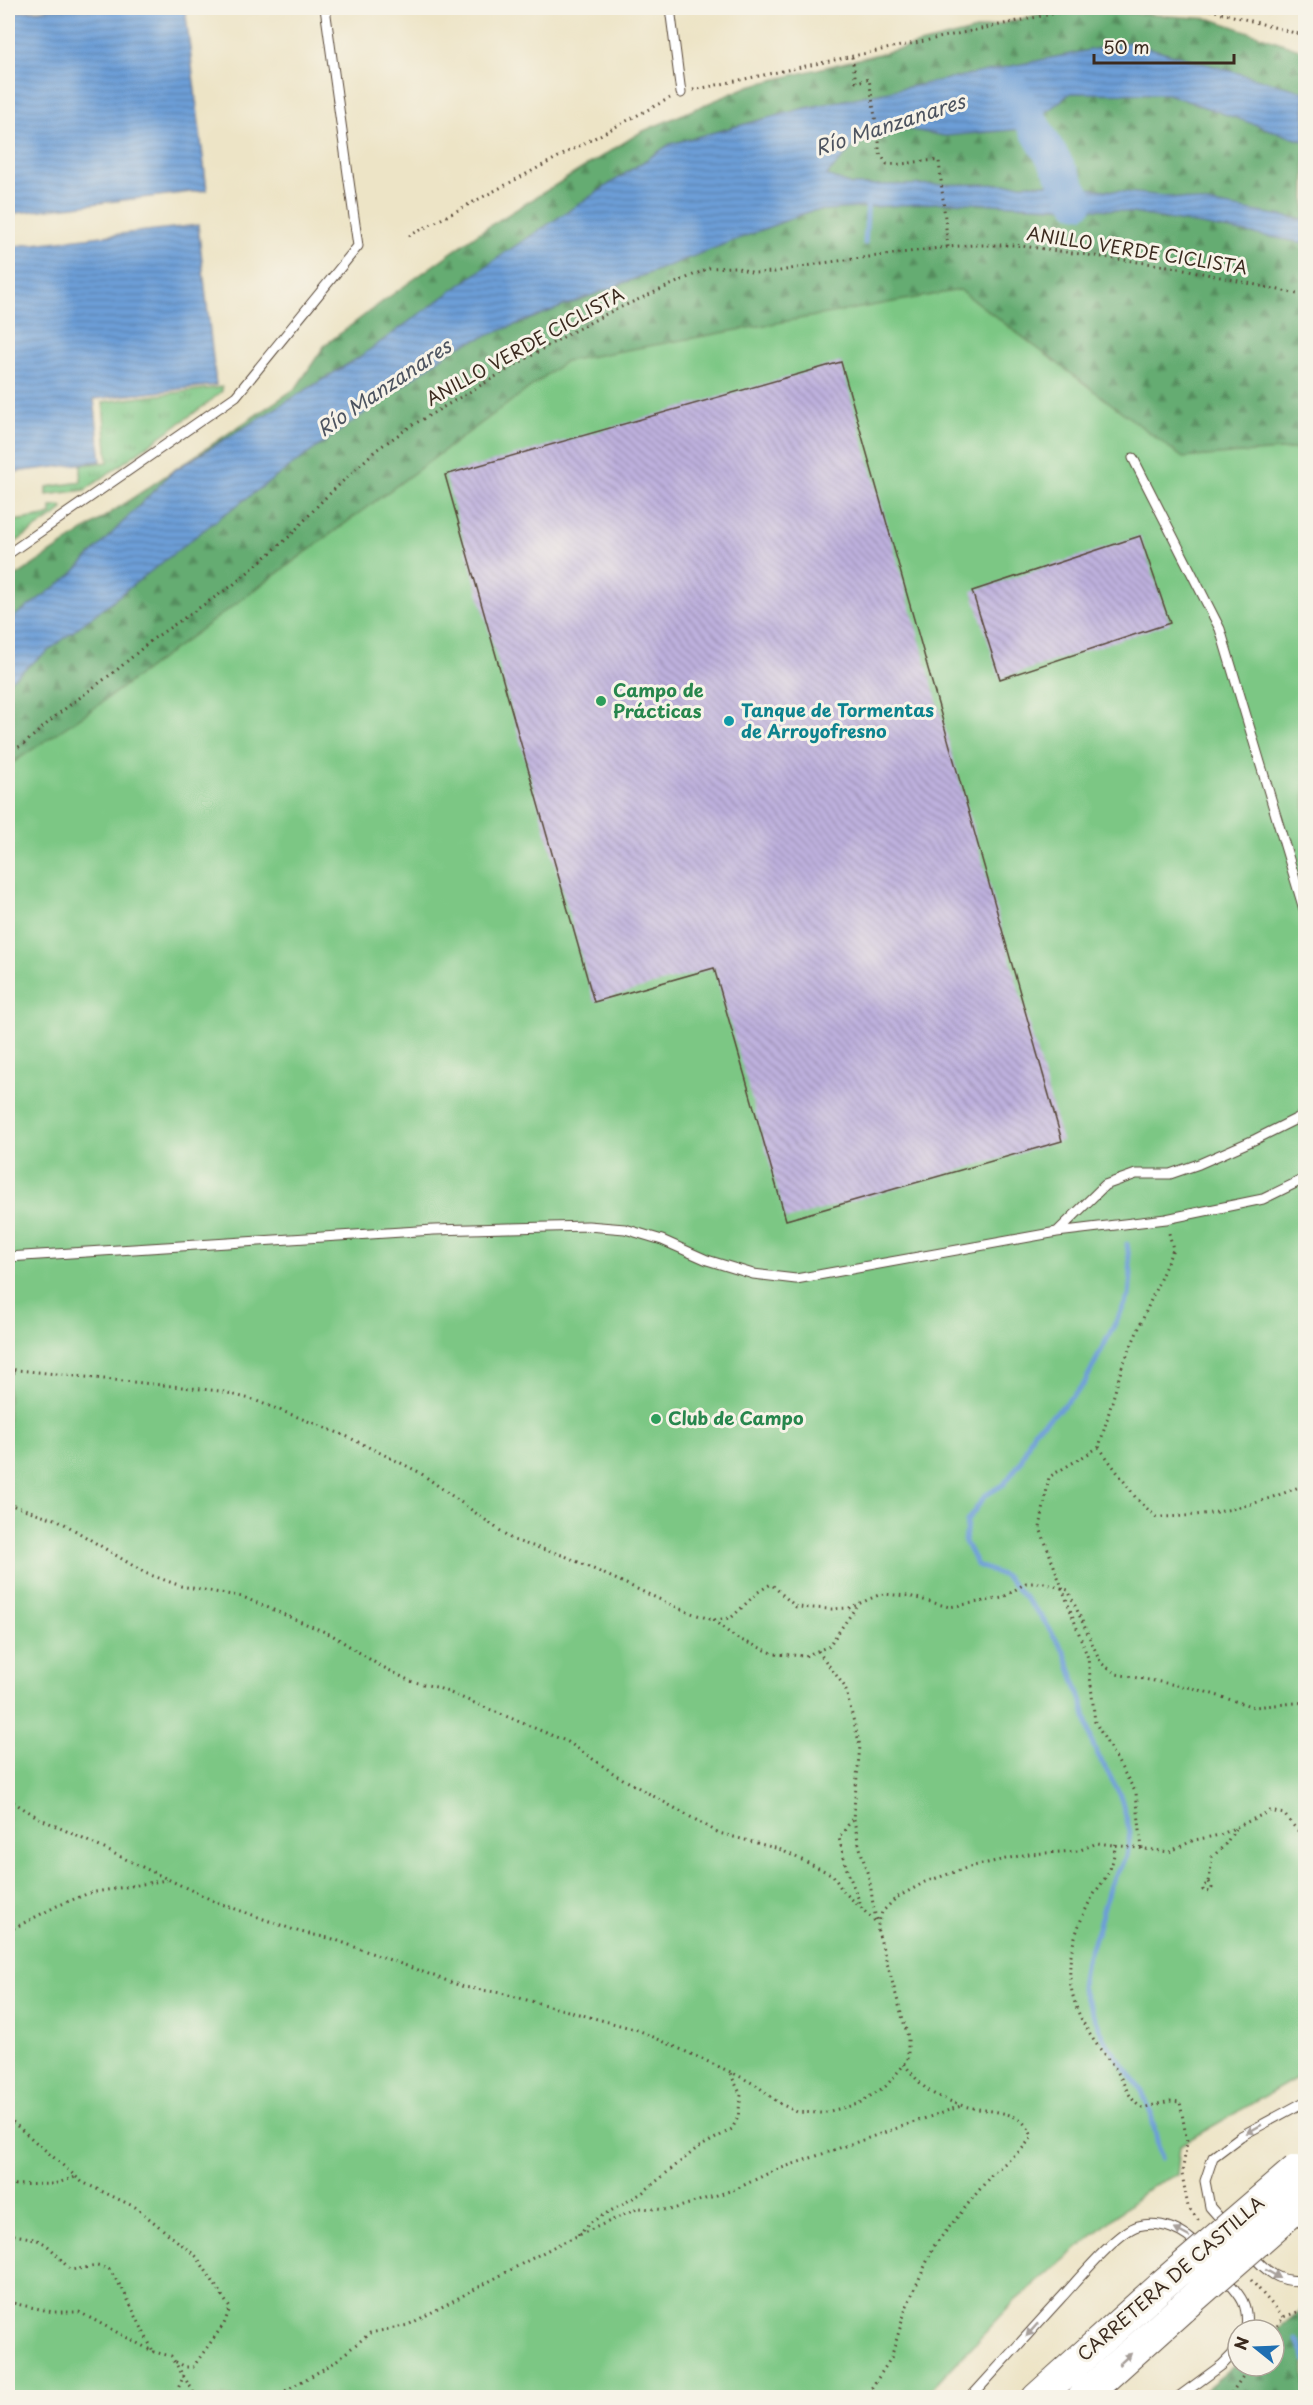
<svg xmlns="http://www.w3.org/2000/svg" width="1313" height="2405" font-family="'Playpen Sans',sans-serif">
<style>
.grass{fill:url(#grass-tufts);stroke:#5c7851;stroke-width:1.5}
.forest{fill:url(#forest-firs);stroke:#506b48;stroke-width:1.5}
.park{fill:#7cc784;stroke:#5c7851;stroke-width:1.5}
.water{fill:url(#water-rules);stroke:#54647a;stroke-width:1.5}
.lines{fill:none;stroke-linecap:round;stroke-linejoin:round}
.stream{stroke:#6c9ed7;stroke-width:5}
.river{stroke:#6c9ed7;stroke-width:33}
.building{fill:url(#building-back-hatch)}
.service-casing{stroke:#564637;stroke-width:11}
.trunk-casing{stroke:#564637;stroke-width:32}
.path{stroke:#564637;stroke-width:3;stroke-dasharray:1.5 4.5;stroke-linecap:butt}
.service{stroke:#fff;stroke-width:9}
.trunk{stroke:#fff;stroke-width:30}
.trunk-bridge-casing{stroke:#564637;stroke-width:32;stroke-linecap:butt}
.trunk-bridge{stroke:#fff;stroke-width:30}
.oneway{fill:#a79f9a}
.leisure-dot{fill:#2e9e5b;stroke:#f7f3e8;stroke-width:2}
.culture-dot{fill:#0f9aa8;stroke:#f7f3e8;stroke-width:2}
.labels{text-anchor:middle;stroke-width:6;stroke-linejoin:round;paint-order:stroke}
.street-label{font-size:18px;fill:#3b2a1e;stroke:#f7f3e8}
.leisure-label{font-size:18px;font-weight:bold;fill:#27864d;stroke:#f7f3e8;text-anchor:start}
.culture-label{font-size:18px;font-weight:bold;fill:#0d838f;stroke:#f7f3e8;text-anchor:start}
.water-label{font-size:20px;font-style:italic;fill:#4c535f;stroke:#f7f3e8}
</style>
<defs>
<pattern id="grass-tufts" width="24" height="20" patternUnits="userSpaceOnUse" patternTransform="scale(1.5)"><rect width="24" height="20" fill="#7cc784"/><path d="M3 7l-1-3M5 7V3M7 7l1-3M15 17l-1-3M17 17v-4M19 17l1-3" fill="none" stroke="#67a26b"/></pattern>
<pattern id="forest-firs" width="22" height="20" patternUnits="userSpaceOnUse" patternTransform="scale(1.5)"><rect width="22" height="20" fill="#65ac72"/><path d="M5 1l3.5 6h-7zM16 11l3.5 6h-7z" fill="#548c5d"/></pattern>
<pattern id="water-rules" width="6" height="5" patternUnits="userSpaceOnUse" patternTransform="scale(1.5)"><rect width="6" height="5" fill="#6c9ed7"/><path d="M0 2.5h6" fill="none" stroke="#5a81ae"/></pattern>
<pattern id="building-back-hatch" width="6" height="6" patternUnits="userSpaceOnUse" patternTransform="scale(1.5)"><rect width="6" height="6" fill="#beb1de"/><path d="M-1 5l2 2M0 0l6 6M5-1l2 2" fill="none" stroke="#9c90b3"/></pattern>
</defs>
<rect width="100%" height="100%" fill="#f7f3e8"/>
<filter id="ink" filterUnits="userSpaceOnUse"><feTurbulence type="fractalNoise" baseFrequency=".0167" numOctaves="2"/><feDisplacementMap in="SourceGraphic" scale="12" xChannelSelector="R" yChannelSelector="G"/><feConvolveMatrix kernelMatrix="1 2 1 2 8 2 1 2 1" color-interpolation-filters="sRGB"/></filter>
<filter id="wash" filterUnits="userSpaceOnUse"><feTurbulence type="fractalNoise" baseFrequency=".008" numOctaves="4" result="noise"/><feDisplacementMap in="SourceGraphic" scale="24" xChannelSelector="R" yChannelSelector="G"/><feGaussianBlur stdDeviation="1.35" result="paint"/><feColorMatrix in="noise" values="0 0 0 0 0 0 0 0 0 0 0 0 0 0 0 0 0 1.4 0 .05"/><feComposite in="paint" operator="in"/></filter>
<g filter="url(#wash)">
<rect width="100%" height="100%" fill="#ede4c6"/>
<!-- grass -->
<path class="grass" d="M222,387V391L208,403L85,490L47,495V487L81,482V465L108,462L103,402Z
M60,506L63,508L59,513L8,547V522L51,515V507Z"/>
<!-- forest -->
<path class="forest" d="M1065,8L1211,19L1305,51V448L1183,458L960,290L566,361L93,709L8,766V582L296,388L325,345L382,302L483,230L641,132L749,86Z
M1305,2307V2397H1196L1238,2363V2366H1274V2332Z"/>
<!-- park -->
<path class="park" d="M960,290L1183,458L1305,448V2073L1180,2145L1177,2175L1152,2186L1015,2301L924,2397L8,2398V766L93,709L566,361Z"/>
<!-- water -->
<path class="water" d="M56,8H185L207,190L8,214V13Z
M1129,42L1305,92V142L1167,94L1071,93L1024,129L945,136L906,129L856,144L827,175L851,185L1050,184L1173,197L1305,220V243L1115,210L950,202L811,211L455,348L222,516L8,682V621L69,577L173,471L358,358L506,252L670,144L805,108Z
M198,225L216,385L94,399L101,461L8,473V247Z"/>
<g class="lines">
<!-- stream -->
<path class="stream" d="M865,243L868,200
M1127,1244L1131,1274L1129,1296L1084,1384L1058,1411L1034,1430L1020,1463L1004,1484L986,1495L967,1521L965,1542L977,1565L1006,1577L1041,1616L1065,1653L1083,1705L1093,1746L1120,1794L1130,1832L1127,1856L1110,1885L1098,1928L1084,1966L1081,1987L1105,2040L1142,2091L1151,2114L1161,2158
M1297,2340L1306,2360"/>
<!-- river -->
<path class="river" d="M1011,87L1078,201"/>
</g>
<g id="blocks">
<!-- building -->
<path class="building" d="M841,362L1062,1141L786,1220L714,968L594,1002L445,475Z
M1140,536L1170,623L1000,679L972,591Z"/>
</g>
</g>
<g filter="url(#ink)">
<use href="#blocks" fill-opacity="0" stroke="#564637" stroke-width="1.5"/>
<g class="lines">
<!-- service casing -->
<g class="service-casing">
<path id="service" d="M670,8L681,93
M1133,458L1220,629L1306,916
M8,554L236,396L358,246L325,8
M1057,1232L1105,1185L1136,1174H1170L1199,1164L1256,1139L1306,1114
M8,1257L434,1230L588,1226L625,1229L662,1240L707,1260L753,1274L796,1279L1057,1232L1166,1219L1263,1199L1306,1178
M1225,2224L1210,2207L1205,2181L1213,2157L1241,2136L1306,2101
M1250,2253C1266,2271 1279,2284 1306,2280
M1224,2277C1241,2296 1249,2304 1246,2330
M970,2398C1001,2364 1031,2331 1061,2298C1077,2281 1117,2232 1138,2226C1161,2220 1185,2231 1200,2248
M1177,2398L1222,2365L1238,2349"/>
</g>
<!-- trunk casing -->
<g class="trunk-casing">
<path id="trunk" d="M1037,2398L1161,2286
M1082,2398L1183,2307"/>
</g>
<!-- path -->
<path class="path" d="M1204,8L1306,36
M852,57L856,82L869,79L879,142V152L887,164C905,166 921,159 939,161L948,247
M693,90L1070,10L1071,8
M409,236L670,98
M8,753L24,744L58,714L118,669L153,639L233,585L290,536L322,501L376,450L411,426L570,333L608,313L709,268L735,267L754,273L775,272L822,263L948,247L973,245H1015L1175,267L1306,296
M8,1369L220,1391L254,1400L346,1436L419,1472L513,1540L565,1556L685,1611L713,1620L731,1618L758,1592L771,1584L796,1607L831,1609L849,1608L881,1594L909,1596L949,1607L1002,1598L1026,1583H1044L1068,1590L1101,1663L1116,1674L1193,1688L1254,1707L1306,1702
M8,1375L17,1371
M1099,1447L1136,1498L1156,1517C1211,1517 1255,1506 1306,1484
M8,1504L58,1520L145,1573L181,1586L243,1597L332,1635L377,1664L410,1681L436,1687L568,1742L616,1775L719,1833L779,1849L833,1875L842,1890L878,1924
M713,1620L736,1638L775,1654L805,1656L829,1646L856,1607
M818,1651L845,1687L860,1746L853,1818L839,1838L847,1870L862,1908
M8,1799L39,1818L216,1902L300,1932L333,1939L464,1987L501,1993L638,2030L735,2074L756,2085L779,2103L797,2112L822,2113L858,2104L886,2086L908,2060V2037L877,1928L882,1912L896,1898L925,1882L969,1867L1028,1854L1078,1851L1097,1843L1169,1852L1194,1840L1220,1835L1270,1811L1284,1814L1297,1830L1306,1835
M854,1819C857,1840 862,1855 868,1875C873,1891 871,1907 878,1922
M1116,1844C1114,1851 1114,1859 1111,1866C1107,1879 1096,1889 1090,1901C1056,1966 1066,2010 1112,2064C1123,2077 1127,2099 1142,2108L1170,2101L1180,2102L1187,2142L1182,2174L1188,2207L1199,2221
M1142,1849L1136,1793L1095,1722L1088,1658L1040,1528L1049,1477L1099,1447L1122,1367L1173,1249L1169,1233
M1209,1882L1212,1888L1210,1892L1203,1890V1887L1209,1882L1212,1857L1224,1846L1237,1827
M8,1931L57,1906L89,1893L167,1880
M8,2118L82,2182L135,2207L197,2257L230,2308L224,2324L193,2367H186L174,2361
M8,2185L54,2184L76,2177
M8,2234C22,2237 39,2237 50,2248C58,2255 63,2263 71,2270L97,2266L109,2269L123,2290L153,2351
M578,2235L591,2222L642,2193L696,2149L732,2129L738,2117L741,2095L730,2073
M1251,2280L1283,2317
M8,2302L53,2312H79L154,2352L171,2356L197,2398
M1274,2331L1283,2317L1306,2309
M174,2398L184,2375
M269,2398L278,2395L332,2364L370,2333L408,2325L557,2245L639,2208L670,2210L736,2189L773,2171L961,2106
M865,2398L891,2358L906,2308L934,2246L993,2173L1021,2150L1032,2137C1023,2110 996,2113 973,2108C961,2106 949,2101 938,2096C924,2090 914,2076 904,2064
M1228,2398L1250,2366"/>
<!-- service -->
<use href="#service" class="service"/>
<!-- trunk -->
<use href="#trunk" class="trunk"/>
<!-- trunk-bridge casing -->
<g class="trunk-bridge-casing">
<path id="trunk-bridge" d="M1161,2286L1296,2170
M1183,2307L1306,2199"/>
</g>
<!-- trunk-bridge -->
<use href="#trunk-bridge" class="trunk-bridge"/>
</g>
<!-- one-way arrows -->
<defs><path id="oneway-solid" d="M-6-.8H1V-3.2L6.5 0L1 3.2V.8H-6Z" transform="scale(1.5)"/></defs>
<g class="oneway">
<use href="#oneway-solid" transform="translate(1254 2129) rotate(151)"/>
<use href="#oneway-solid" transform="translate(1182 2233) rotate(-152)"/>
<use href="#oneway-solid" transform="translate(1273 2274) rotate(30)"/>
<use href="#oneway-solid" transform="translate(1032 2330) rotate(132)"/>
<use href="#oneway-solid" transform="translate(1125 2359) rotate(-42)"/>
</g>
</g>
<!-- markers -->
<g class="leisure-dot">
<circle cx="601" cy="701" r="6"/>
<circle cx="656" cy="1419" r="6"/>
</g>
<circle class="culture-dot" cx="729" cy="721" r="6"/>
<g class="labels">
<!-- street labels -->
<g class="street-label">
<text transform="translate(1137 251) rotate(9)" y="6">ANILLO VERDE CICLISTA</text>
<text transform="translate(525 347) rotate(-29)" y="6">ANILLO VERDE CICLISTA</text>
<text transform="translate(1171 2279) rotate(-41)" y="6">CARRETERA DE CASTILLA</text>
</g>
<!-- leisure labels -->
<g class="leisure-label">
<text x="613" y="697">Campo de<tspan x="613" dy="21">Prácticas</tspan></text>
<text x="668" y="1425">Club de Campo</text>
</g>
<!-- culture labels -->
<g class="culture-label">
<text x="741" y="717">Tanque de Tormentas<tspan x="741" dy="21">de Arroyofresno</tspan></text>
</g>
<!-- water labels -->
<g class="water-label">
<text transform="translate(890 125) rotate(-18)" y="7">Río Manzanares</text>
<text transform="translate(384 388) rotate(-34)" y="7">Río Manzanares</text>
</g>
</g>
<!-- margin -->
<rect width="1313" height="2405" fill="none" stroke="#f7f3e8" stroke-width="30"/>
<!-- north arrow -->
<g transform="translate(1256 2348) rotate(288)"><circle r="28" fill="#f7f3e8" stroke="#aca397" stroke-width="1.5"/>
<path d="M0-4.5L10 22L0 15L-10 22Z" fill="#1f6fb2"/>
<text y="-9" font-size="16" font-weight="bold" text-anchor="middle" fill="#3b2a1e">N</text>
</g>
<!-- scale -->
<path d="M1094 54v9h140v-9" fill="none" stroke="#3b2a1e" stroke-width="3"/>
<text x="1103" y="54" font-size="18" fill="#3b2a1e" stroke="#f7f3e8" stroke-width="4.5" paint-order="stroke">50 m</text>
</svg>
